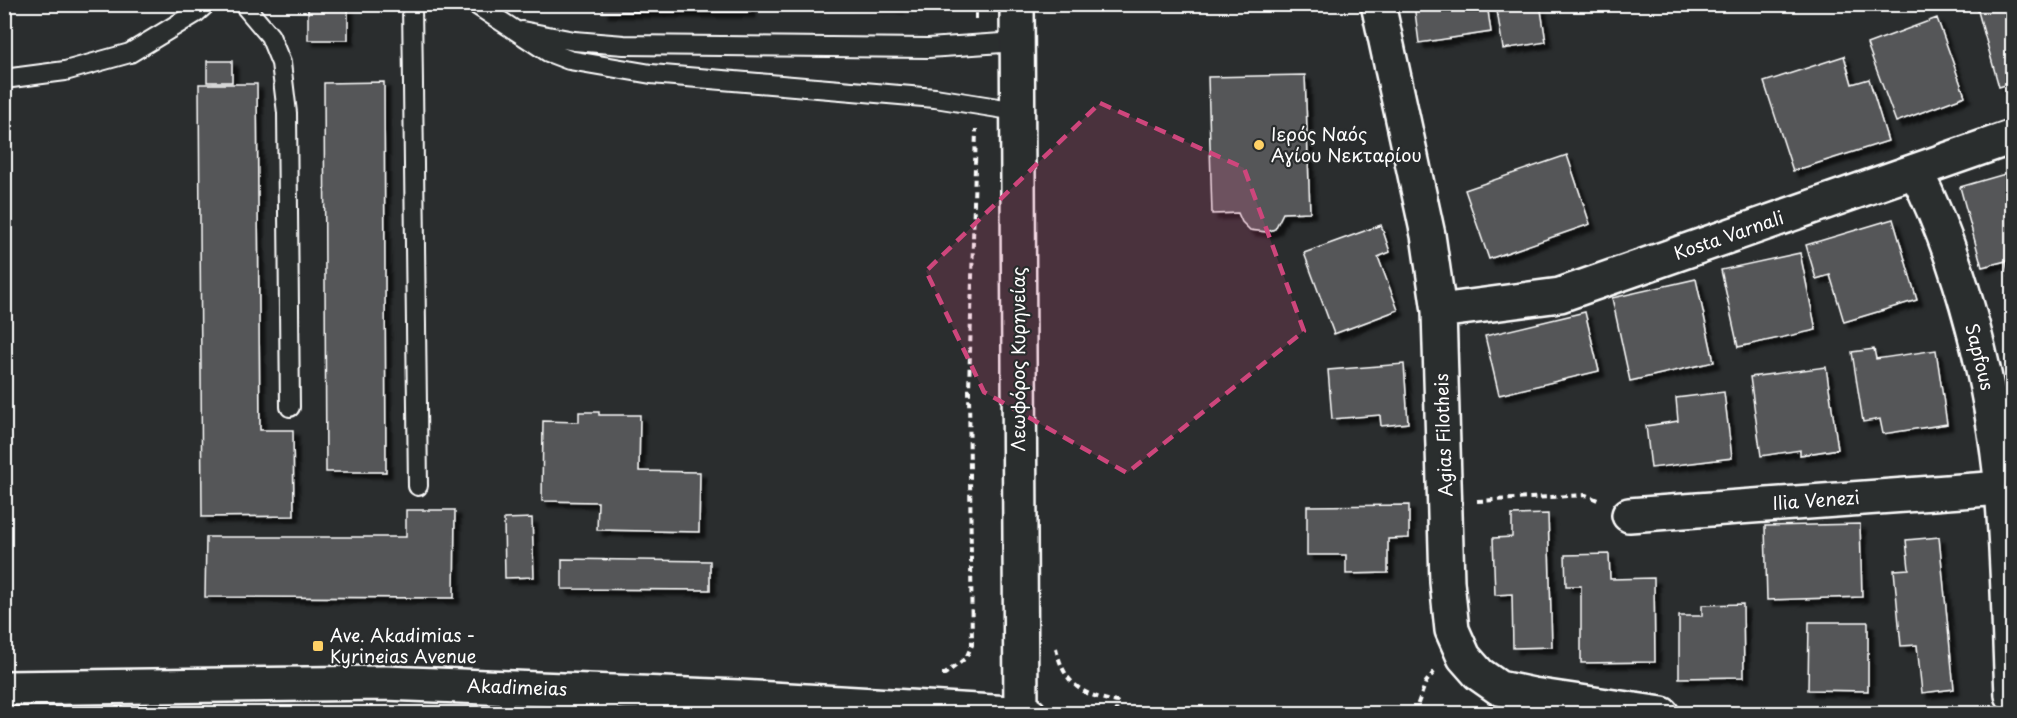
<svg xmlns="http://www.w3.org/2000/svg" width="2017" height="718" font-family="'Playpen Sans',sans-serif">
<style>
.building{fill:#555758;stroke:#fff;stroke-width:1.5;filter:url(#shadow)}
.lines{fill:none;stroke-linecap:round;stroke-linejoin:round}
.service-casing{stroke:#fff;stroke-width:22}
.minor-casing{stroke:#fff;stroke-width:38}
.secondary-casing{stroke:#fff;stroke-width:38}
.path{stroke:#fff;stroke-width:4;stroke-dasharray:6 4.5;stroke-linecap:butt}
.service{stroke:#2a2d2e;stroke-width:18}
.minor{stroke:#2a2d2e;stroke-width:33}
.secondary{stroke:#2a2d2e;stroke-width:33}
.marked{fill:#ce467c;fill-opacity:0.2;stroke:#ce467c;stroke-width:4.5;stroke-dasharray:12 8;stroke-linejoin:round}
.poi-dot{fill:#ffd166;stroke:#2a2d2e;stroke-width:2}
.labels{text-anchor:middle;stroke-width:4.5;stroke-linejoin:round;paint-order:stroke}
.poi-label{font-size:18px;fill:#fff;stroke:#2a2d2e;text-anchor:start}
.street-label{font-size:18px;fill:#fff;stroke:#2a2d2e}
</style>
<defs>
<filter id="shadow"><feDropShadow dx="5.5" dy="5.5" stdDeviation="1.5" flood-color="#0009"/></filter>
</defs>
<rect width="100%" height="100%" fill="#2a2d2e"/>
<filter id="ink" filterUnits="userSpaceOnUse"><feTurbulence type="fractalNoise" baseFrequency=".0167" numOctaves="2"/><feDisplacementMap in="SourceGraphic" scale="12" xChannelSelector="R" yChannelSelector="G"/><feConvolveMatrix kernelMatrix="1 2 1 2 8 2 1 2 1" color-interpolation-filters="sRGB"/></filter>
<g filter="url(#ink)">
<!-- building -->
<path class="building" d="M308,4H348V40H308Z
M603,4H750V12H603Z
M849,4H899V8Z
M1414,4H1487L1491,32L1419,43Z
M1496,4H1540L1546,42L1503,49Z
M1976,4H2012V83L1999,87Z
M1937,18L1965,96L1896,122L1867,44Z
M1844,56L1852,84L1869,79L1888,141L1793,171L1764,82Z
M207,61H232V82H207Z
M1305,75L1310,212L1283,213L1275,229L1267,232L1250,230L1242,222L1238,213L1212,214L1208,77Z
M384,82L386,472H326L324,83Z
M199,84H257L260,430H293L294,516L202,517Z
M1567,155L1590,224L1489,259L1465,190Z
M2012,172V278L2010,279L2006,261L1982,267L1960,187Z
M1893,219L1917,300L1844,322L1830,275L1816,279L1806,245Z
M1381,225L1390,252L1378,257L1398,310L1334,334L1304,253Z
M1800,253L1816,330L1738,347L1721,270Z
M1696,279L1714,362L1630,381L1612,298Z
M1585,312L1599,371L1499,395L1485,336Z
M1874,349L1876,359L1936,350L1947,424L1883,434L1880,419L1863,422L1852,352Z
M1404,364L1408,423L1381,426L1380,415L1332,419L1328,370Z
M1826,367L1838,449L1800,455V450L1761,456L1750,377Z
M1724,392L1732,458L1651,468L1646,426L1678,421L1676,398Z
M579,412H599V415H640L639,471L700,472L699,532L597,530L598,502L542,501L543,421L579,422Z
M1409,505V538L1388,539V573L1346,574V555H1307V506Z
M406,510H455L454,598L205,597L206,537H406Z
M1548,514L1552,647L1513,648L1512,594L1495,595L1493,538L1512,537V515Z
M532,518L534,577L505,578L504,519Z
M1860,524L1862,597L1767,600L1765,526Z
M1939,537L1954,689L1922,693L1917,645L1901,646L1894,570L1909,569L1906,540Z
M1609,554L1610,579L1654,578L1655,662L1581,663V586H1566L1565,555Z
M562,559L710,561V590L562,589Z
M1743,604L1744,677L1679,678V616H1702V605Z
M1809,622H1868V691L1808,690Z"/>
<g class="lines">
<!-- service casing -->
<g class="service-casing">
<path id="service" d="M243,4L270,36L281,63L287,113L290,407
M412,4L418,486
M475,4L548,52L569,60L651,74L935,98L1017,111
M522,31L574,41L624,45L928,48L1017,42
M4,79L65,71L130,53L196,13L206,4"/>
</g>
<!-- minor casing -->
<g class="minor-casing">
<path id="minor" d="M1378,4L1428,235L1439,311L1447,582L1452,630L1464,657L1479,674L1499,688L1533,695L1662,714
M1916,172C1962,263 1993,389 2002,490C2008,558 2009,627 2012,695
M1439,311L1560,295L2012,137
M1629,515L2002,488"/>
</g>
<!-- secondary casing -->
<g class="secondary-casing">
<path id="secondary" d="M1017,4L1021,713
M4,688L385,683L739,697L1029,714"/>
</g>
<!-- path -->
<path class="path" d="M976,19V4
M1477,501L1586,495L1600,501
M1056,648C1064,684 1081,695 1117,702L1116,714
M942,674H945L966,658L972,645L969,390L976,129
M1414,714L1426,682L1434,672"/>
<!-- service -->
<use href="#service" class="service"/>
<!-- minor -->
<use href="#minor" class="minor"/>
<!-- secondary -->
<use href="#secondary" class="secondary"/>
</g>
</g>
<!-- marked area -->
<path class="marked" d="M1100,103L1244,168L1304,331L1127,473L984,392L926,271Z"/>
<!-- markers -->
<g class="poi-dot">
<circle cx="1259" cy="145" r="6"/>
<rect x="312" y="640" width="12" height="12" rx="3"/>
</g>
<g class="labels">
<!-- poi labels -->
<g class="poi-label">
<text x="1271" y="141">Ιερός Ναός<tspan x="1271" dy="21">Αγίου Νεκταρίου</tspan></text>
<text x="330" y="642">Ave. Akadimias -<tspan x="330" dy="21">Kyrineias Avenue</tspan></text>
</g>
<!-- street labels -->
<g class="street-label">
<text transform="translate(1729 236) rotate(-19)" y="6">Kosta Varnali</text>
<text transform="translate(1979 357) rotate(76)" y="6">Sapfous</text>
<text transform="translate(1019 359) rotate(-90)" y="6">Λεωφόρος Κυρηνείας</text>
<text transform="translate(1444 435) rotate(-92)" y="6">Agias Filotheis</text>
<text transform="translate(1816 501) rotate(-4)" y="6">Ilia Venezi</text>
<text transform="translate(517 688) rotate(2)" y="6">Akadimeias</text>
</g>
</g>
<!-- margin -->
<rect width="2017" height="718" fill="none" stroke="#2a2d2e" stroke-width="24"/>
<rect x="12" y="12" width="1993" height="694" fill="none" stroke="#fff" stroke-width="2" filter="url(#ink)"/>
</svg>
